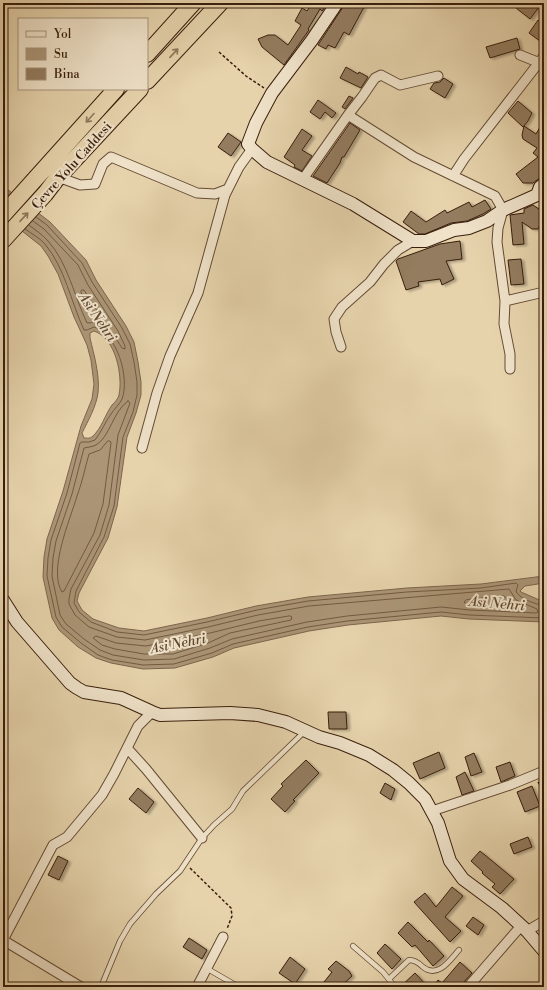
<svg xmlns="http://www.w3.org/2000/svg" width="547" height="990" font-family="'Libre Bodoni',serif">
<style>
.water{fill:#ab9576;stroke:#7d654c;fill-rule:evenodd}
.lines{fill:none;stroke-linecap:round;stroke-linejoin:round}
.shore{stroke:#725a41;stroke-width:1}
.building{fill:#937c5f;stroke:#391e0c;filter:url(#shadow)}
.lane-casing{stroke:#644b34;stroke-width:6}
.street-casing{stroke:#644b34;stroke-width:11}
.secondary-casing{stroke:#391e0c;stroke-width:14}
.highway-casing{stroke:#391e0c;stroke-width:18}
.path{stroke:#391e0c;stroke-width:1.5;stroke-dasharray:3 2;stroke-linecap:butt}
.lane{stroke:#efe2c9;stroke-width:4.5}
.street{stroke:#efe2c9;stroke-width:9}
.secondary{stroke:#efe2c9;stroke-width:12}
.highway{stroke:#e6d3ac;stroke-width:16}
.oneway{stroke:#90785c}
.labels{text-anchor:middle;stroke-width:4;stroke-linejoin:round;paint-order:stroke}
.street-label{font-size:13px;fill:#391e0c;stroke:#efe2c9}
.water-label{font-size:14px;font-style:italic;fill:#614831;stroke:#efe2c9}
</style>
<defs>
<filter id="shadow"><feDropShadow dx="3" dy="1.5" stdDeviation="1" flood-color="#0004"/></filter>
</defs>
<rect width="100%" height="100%" fill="#e6d3ac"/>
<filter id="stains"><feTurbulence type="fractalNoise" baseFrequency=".005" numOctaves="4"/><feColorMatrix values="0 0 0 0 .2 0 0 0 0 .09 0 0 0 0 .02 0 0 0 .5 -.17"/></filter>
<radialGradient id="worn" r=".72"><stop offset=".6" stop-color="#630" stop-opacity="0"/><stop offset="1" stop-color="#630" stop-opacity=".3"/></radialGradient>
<!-- water -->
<path class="water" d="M3,186L50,222L86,260L96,280L126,326L134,342L138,362L141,382V395L136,413L127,437L117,507L108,538L79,593L77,601L82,610L93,619L119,628L144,631L207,618L256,606L308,597L407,588L481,584L544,576V583L525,586L520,591L521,592L544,602V622L469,619L441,616L348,625L309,631L234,648L213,657L175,668L143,669L111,663L96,658L78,647L59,630L52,618L43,577L44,557L47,539L63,491L81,426L92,399L94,384L91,360L87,345L74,317L58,274L48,256L41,246L3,216ZM94,331C116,338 123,376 119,395C118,399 115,402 112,405C105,415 101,429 93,436C90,439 87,438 84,438L82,433C88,421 96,407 98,393C100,375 94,355 90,338V333Z"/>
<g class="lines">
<!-- shore -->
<path class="shore" d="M36,217L47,225L82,263L92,282L122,328L130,344L134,362L137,382V395L133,412L123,437L114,506L104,537L76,591L74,603L79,612L91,622L117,632L144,635L207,622L257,610L308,601L407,592L481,588L516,583L518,585L516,591C518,598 536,605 544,605
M29,225C35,230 43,235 48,241C68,263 74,296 87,323C90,323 93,322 97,323C109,325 116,339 122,348L125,349V346L118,331L88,285L78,265L44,229L33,221
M25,229C32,234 40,238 45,244C65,268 71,302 84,330H87L94,327C117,333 130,378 122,399C120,404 114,409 111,414C105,422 102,431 95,440L89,442H82L80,443L67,493L51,540L48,558L47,576L56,617L62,627L81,643L98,655L112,660L143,665L174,664L212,653L233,644L308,627L347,621L441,612L469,615L544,618
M82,290H84L99,314V316L90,315L81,292Z
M128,401L130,403L118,435L109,505L100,535L71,589L69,599V604L75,615L89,627L117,637L145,640L208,627L258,615L309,606L509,589L516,600L537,609L538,612L536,613L470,610L441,607L347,616L307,622L232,639L210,648L174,659L144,660L113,655L100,650L84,639L66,624L60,615L52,576L53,558L56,541L72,494L84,448C88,447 92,447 96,445C110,437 113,411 128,401Z
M108,441H110L111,443L103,504L94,533L64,591L62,592C48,570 70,520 77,496C82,483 85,468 89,454L100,450Z
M504,596L510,603L509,606L470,604L465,603L464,602L466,600Z
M290,616L292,617L291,620L230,633L208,643L173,654H144L115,649L102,645L93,638L96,636L116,643L146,646L210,633L259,621Z"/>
</g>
<!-- building -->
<path class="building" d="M312,3H328L322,11L320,9L308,29L309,30L284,65L262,47L258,39L268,35H275L288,45L301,25L295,21L302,8L307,11Z
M344,3H358L364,7L349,35L344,32L335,48L328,45L326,49L318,45L343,7Z
M519,3H533L539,7L530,19L516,8Z
M538,20L544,25V44L529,33Z
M517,38L520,49L490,58L486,47Z
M346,67L358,74L359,72L368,77L361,88L340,78Z
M444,78L453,84L445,98L430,89L434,83L440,82Z
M349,96L353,98L345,109L342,107Z
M318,100L336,113L332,118L325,112L320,119L310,112Z
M518,101L532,113L528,121L523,127L508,113Z
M544,120V169L539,174L541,177L533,183H523L516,174L538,157L533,153L537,148L523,139L522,135L524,126L536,134Z
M350,123L360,130L344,157H342L340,163L327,183L313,176Z
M302,129L312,136L302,150L312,156L302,171L294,167L295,165L284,157Z
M228,133L241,142L231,156L218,147Z
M485,200L491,209L483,214L467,221L451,223L425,234H419L403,222L411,211L426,222L445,210L447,213L469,202L472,207Z
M533,205L543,212V219L538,229H532L522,222L524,244L513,245L510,215L524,213V209Z
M460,241L462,259L446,261L454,279L442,285L440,279L418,282L419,286L406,290L396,261L398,259L440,244Z
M521,259L524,284L511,285L508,260Z
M328,712H346L347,729H329Z
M439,752L445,768L420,779L413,763Z
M474,753L482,772L471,776L465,757Z
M306,760L319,773L293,800L295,801L285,812L271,799L283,786L281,784Z
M510,762L515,776L501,782L496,767Z
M465,772L474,791L462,795L456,777Z
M385,783L395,789L391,800L380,793Z
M532,786L540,806L525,812L517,792Z
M138,788L154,802L146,813L129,799Z
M528,837L532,847L514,854L510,844Z
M480,851L514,879L500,894L492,887L495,884L482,873L483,872L471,861Z
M58,856L68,861L59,880L48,875Z
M452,887L463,896L445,917L461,931L450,942L414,902L425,893L436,907Z
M473,917L484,925L478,935L466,926Z
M408,922L428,942L429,940L444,956L433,966L415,945L412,947L398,933Z
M189,938L207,950L202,959L183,947Z
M385,944L401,959L392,969L377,953Z
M290,957L305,969L295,984L279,973Z
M336,961L349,971L352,976L340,987H320L332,972L328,969Z
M460,962L472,973L463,983L462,987H433L438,980L442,983Z
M415,973L428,987H400Z"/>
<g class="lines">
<!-- lane casing -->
<g class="lane-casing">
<path id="lane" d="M353,946L383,972L395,987
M206,968L239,987
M389,979L409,960C415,960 419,963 423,967C438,979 450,960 459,950
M101,987L120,941L130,924L156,894L180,871L202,838L214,825L232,809L243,791L305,731"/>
</g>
<!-- street casing -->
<g class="street-casing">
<path id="street" d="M520,55L540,63
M438,76L400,85L381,75L375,78L362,97L348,115L414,157L495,196L503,210L498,228L497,242L505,301L544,292
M453,176L464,159L544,56
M58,177L80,185L95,184L103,164L111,157L197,193L215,194L228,189
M303,179L348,115
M505,301L504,324L510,354V369
M341,347L336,332L334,319L342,307L370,282L384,264L398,250L413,241
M142,448L157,393L170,356L198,293L225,195L239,167L252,149
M127,748L146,769L202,838
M432,811L510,785L544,771
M527,931L544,921
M3,940L53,845L67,837L102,795L114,774L138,726L152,712
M3,940L81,987
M197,987L223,937
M468,987L521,926"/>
</g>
<!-- secondary casing -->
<g class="secondary-casing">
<path id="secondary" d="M337,3L312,40L272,93L256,123L248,144L252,149L267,162L353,204L413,241H426L454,230L469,228L487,221L503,210L537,195L540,187L544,184
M3,600L17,622L70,683L77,688L84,692L121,698L152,712L160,715L230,713L258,715L286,722L319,737L340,743L369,755L393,770L409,783L425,799L438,823L450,861L463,879L502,908L527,931L544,951"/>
</g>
<!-- highway casing -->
<g class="highway-casing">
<path id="highway" d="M147,54L193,3
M147,81L220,3
M3,215L116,89
M3,240L45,194L58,177L140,89"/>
</g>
<!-- path -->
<path class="path" d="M219,52L246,76L264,88
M538,782L544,791
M190,868L231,908L232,916L227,929"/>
<!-- lane -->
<use href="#lane" class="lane"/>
<!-- street -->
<use href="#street" class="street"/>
<!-- secondary -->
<use href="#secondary" class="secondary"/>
<!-- highway -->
<use href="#highway" class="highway"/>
</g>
<!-- one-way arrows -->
<defs><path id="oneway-shaft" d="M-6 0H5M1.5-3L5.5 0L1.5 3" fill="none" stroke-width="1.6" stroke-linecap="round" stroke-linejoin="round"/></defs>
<g class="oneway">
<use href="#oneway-shaft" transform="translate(174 53) rotate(-47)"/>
<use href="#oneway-shaft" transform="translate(90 118) rotate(132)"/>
<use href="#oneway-shaft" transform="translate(24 217) rotate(-47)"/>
</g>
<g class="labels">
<!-- street labels -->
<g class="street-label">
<text transform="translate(71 165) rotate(-48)" y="5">Çevre Yolu Caddesi</text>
</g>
<!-- water labels -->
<g class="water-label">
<text transform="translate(98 317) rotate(56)" y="5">Asi Nehri</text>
<text transform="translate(497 603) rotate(5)" y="5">Asi Nehri</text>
<text transform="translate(178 643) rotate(-11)" y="5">Asi Nehri</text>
</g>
</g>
<!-- margin -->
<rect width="547" height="990" fill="none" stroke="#e6d3ac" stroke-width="16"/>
<rect x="4" y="4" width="539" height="982" fill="none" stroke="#391e0c" stroke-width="2"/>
<rect x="8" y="8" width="531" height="974" fill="none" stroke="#391e0c"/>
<!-- legend -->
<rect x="18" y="18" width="130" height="72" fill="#efe2c9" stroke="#a6947d"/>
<rect x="26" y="31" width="20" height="6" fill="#efe2c9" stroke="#a6947d"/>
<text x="54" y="38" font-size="12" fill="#391e0c">Yol</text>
<rect x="26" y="48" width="20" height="12" fill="#ab9576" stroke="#a6947d"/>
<text x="54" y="58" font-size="12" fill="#391e0c">Su</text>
<rect x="26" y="68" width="20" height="12" fill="#937c5f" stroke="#a6947d"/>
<text x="54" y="78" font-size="12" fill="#391e0c">Bina</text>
<rect width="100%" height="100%" filter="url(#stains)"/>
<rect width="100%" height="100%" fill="url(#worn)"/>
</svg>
